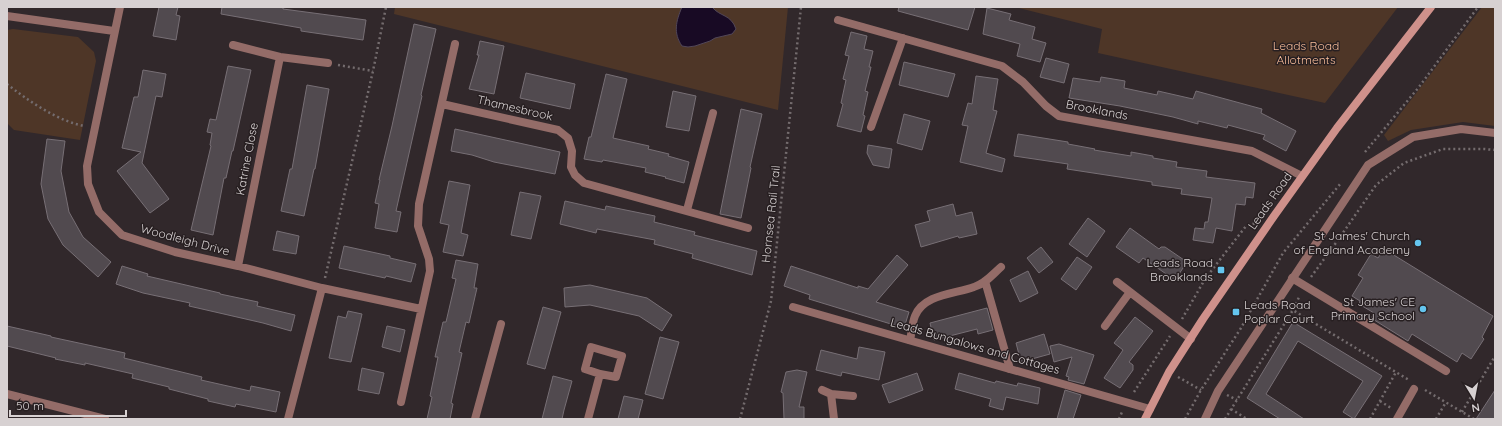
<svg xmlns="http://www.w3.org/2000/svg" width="1502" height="426" font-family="Quicksand,sans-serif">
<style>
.green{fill:#4e3627}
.water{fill:#180a24;stroke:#514658}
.building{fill:#514a4f;stroke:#776f75}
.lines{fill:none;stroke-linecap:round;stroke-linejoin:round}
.path{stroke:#746c6e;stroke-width:2.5;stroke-dasharray:2 3;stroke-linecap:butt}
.lane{stroke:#946c68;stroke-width:8}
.street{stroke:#946c68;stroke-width:8}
.secondary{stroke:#cf918b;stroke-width:8}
.poi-dot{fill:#64c5ee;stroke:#271f21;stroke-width:1.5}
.labels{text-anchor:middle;stroke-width:3;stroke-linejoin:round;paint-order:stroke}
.park-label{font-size:12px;fill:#f7bc99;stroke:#271f21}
.street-label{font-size:12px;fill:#d7d1d2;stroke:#271f21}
.poi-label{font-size:12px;fill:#d7d1d2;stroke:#271f21;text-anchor:end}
</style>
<rect width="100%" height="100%" fill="#31282b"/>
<!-- green -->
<path class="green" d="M395,7H788L778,110L394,14Z
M1015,7H1398L1325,103L1098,53L1102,29Z
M1482,7H1495V126L1463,122L1411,130L1388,141L1384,135Z
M13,29L78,37L94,52L96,61L80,140L14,130L7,123V30Z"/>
<!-- water -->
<path class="water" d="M682,7H712C720,17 731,14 736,29L732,34L715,38L710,41L695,46L688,47L682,46C673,33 676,21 682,7Z"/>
<!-- building -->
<path class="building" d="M159,7H178L176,15L180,16L176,40L153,36Z
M222,7H283V9L366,20L363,40L301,31V28L221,14Z
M899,7H975L968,30L898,11Z
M987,8L1011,14L1009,20L1035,27L1032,39L1046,43L1040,62L1017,56L1020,44L983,34Z
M414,24L436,29L421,95L422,96L396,211L401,212L397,232L375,228L379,204L375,203L380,180H379L392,126Z
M851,32L867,36L864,49L873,51L869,67H871L865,91L868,92L863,115L865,116L861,132L837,126L843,104L841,103L846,80L843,79L849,56L845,55Z
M480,41L504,46L494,94L469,89L479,55H477Z
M1046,58L1069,64L1064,83L1040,77Z
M904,62L955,74L948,97L899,85Z
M228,66L251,70L233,151H232L226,178H224L213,235L191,230L211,146L210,145L212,133L207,132L210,119L216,120Z
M143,70L166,74L162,97L156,96L142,163L169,199L150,213L117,171L141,152L122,148L134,97H138Z
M526,73L575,84L570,109L520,98Z
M606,74L627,79L613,138L649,146L648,149L669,154L668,156L689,162L684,183L665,178L666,177L645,172L646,168L603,160L602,162L584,159L589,137H591Z
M976,76L998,79L993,110L997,111L986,153L1005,159L1002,172L960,162L968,126L962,125L968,103L972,104Z
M1101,77L1125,81L1124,88L1157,95L1158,91L1193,99L1196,91L1262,109L1261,113L1296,131L1286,151L1263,139L1265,135L1228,125L1227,128L1198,121V124L1173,117L1120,106L1069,98L1073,78L1100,82Z
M307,85L329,89L315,169H314L304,216L281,211L290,169H292Z
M673,91L696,96L689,131L666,127Z
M741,109L762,114L750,167L751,168L741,218L720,214Z
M904,114L930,121L922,150L897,143Z
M455,129L560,152L555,174L494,162L472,155L451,151Z
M1018,134L1068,142V144L1095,149L1094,150L1131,156V152L1153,156V158L1177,162L1176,167L1207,171L1206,177L1255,183L1253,198L1246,197L1245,205L1236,204L1232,231L1216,228L1213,243L1193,240L1195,228L1204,229L1205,222H1208L1212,198L1181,194L1182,189L1152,185V182L1067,169L1068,164L1014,156Z
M47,139L65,141L61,171L69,212L83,237L111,262L98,277L63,245L48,219L41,184Z
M868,145L892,149L889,168L873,165L867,153Z
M449,181L470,185L461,233L468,235L463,256L443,252L449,225L440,223Z
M520,192L541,196L531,239L511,235Z
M565,201L605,210L606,206L655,216L654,222L695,232L694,235L757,251L752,275L692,258L693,254L654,244L655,240L597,229L596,233L560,224Z
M953,204L956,216L972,212L977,234L959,238L958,236L921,247L915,225L930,221L927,211Z
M1088,218L1105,231L1087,257L1069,244Z
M1130,228L1159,249L1161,247H1165L1187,262L1175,280L1143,258L1139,263L1116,247Z
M277,231L299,236L296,254L273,250Z
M344,246L390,256V258L416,264L411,282L386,276L385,278L339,268Z
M1041,247L1053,262L1039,273L1027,258Z
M1384,249L1493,316L1482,337L1484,339L1471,359L1462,353L1457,362L1412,334L1408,341L1371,318L1374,313L1359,304L1360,301L1352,296L1363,278L1358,275L1371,254L1378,258Z
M897,255L908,265L876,302L909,312L904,328L809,299L810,295L784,286L791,266L858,288V286L868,289Z
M1077,257L1092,267L1076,290L1061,279Z
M456,260L478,264L474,288H477L469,323L466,322L459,352L462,353L451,403L453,404L450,419H427L432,397L430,396L438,357H435L443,322H446L456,279L452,278Z
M122,266L148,274L147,276L220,293V294L258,302L257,306L295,315L291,331L263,323L189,306L190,303L143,293L116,284Z
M1028,271L1038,293L1020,302L1010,280Z
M590,285L647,298L672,315L662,331L639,316L590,305L565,307L564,288Z
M543,307L561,312L545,369L527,364Z
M987,308L993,330L978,334L977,329L934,340L930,323Z
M348,311L362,314L351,362L329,358L338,316L346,318Z
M1135,317L1153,331L1129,362L1133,365V370L1120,388L1104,378L1123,350L1114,343Z
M1293,322L1382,376L1354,419L1343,412L1363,381L1298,341L1266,394L1304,419H1280L1247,398Z
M7,326L51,336V337L125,353L124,358L202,377L201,380L250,391L251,386L280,392L276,412L236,404L235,407L208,401V399L169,389V387L132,378L133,374L85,363V365L55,359L56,358L7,346Z
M387,326L405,330L400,352L382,347Z
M1044,334L1050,354L1021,362L1016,343Z
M660,337L679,342L663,399L645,394Z
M1059,344L1094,355L1084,384L1068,380L1069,377L1066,376L1072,357L1054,362L1050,346Z
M859,347L885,352L879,380L842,372L841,376L816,370L821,350L857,359Z
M362,368L384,373L379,394L358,390Z
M797,370L807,372L799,407H804V419H784L783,393L781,392L786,372Z
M917,373L923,390L889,403L882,385Z
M959,373L995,383L996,381L1017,386L1018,383L1040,388L1038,404L1006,397L1003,410L989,406L991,399L955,389Z
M553,376L572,381L564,410L562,419H542Z
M1065,390L1081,395L1073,419H1057Z
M1495,390V419H1476Z
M624,396L643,400L638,419H618Z"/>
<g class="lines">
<!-- path -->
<path class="path" d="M338,65L373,71
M7,84C27,100 59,122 85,126
M1365,152L1419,87L1478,7
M1311,277L1338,240L1376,185L1404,163L1443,149H1484L1495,150
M325,278L373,71L386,7
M1286,306L1409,380
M1182,319L1205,279L1246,226L1256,223
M1178,377L1201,390
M1425,390L1474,419
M1134,392L1170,336
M1227,395L1237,400
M1380,401L1391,408
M1231,409L1247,419
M1462,412L1495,356
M740,419L771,301L801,7
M1119,419L1122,412
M1185,419L1201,390L1241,328L1283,253L1341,183
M1225,419L1293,310L1300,295
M1370,419L1396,372
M1436,419L1446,402"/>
<!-- lane -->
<path class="lane" d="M1292,278L1446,371
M985,281L1010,369
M910,340C912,332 912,323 915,316C924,294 955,294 974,287C985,284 993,274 1001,267
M475,419L501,324"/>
<!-- street -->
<path class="street" d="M120,7L87,166L88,184L99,212L122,235L175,252L238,266L322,288L288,419
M7,16L114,31
M838,20L1002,66L1023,82L1046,106L1059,116L1252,151L1302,176
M233,45L280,57L328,63
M442,104L558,130L568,138L572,151L571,167L575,175L584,183L748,228
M871,127L903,38
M687,210L713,113
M238,266L280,57
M1117,282L1191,339
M322,288L421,309
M793,307L1150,409
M1105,326L1130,292
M591,347L622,356L616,377L600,374L585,369Z
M822,390L831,394L853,396
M7,394L105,419
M831,394L834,419
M401,402L430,271L429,259L418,226L419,204L455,44
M588,419L600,374
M1205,419L1218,391L1368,165L1413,137L1461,129L1495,133
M1397,419L1414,389"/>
<!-- secondary -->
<path class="secondary" d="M1145,419L1169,372L1203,319L1274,216L1337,128L1431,7"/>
</g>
<!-- markers -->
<g class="poi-dot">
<circle cx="1418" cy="243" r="4"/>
<rect x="1217" y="266" width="8" height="8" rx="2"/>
<circle cx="1423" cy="309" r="4"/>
<rect x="1232" y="308" width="8" height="8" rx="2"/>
</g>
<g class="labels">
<!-- park labels -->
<g class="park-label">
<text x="1306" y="50">Leads Road<tspan x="1306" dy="14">Allotments</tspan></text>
</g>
<!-- street labels -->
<g class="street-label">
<text transform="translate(515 108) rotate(13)" y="4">Thamesbrook</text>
<text transform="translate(1097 110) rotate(11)" y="4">Brooklands</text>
<text transform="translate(247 159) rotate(-79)" y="4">Katrine Close</text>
<text transform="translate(1270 201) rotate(-55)" y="4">Leads Road</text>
<text transform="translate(771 214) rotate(-84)" y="4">Hornsea Rail Trail</text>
<text transform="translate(185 240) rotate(15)" y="4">Woodleigh Drive</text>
<text transform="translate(975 346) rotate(16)" y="4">Leads Bungalows and Cottages</text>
</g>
<!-- poi labels -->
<g class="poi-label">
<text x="1410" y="240">St James' Church<tspan x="1410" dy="14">of England Academy</tspan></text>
<text x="1213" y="267">Leads Road<tspan x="1213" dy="14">Brooklands</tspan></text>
<text x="1415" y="306">St James' CE<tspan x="1415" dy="14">Primary School</tspan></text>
<text x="1244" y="309" text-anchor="start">Leads Road<tspan x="1244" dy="14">Poplar Court</tspan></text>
</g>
</g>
<!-- border -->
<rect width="1502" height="426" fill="none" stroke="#d7d1d2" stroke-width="16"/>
<!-- north arrow -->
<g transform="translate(1474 398) rotate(170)" stroke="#271f21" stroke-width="3" paint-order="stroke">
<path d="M0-3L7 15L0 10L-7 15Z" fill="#d7d1d2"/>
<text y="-6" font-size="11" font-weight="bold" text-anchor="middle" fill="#d7d1d2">N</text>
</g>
<!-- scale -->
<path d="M10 410v6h116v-6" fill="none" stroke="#d7d1d2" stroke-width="2"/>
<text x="16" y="410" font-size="12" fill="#d7d1d2" stroke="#271f21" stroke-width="3" paint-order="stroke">50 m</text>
</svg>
